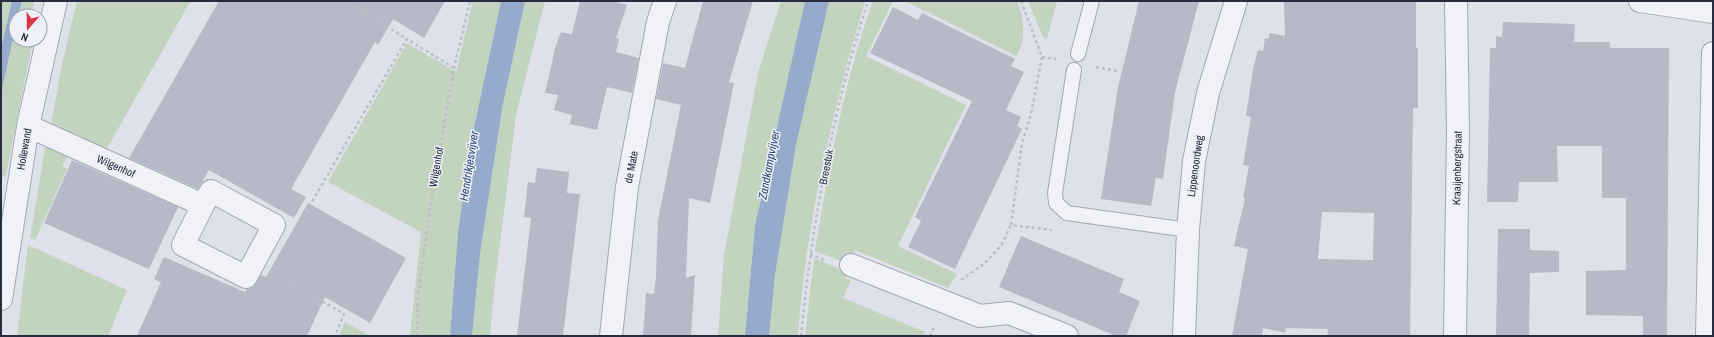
<svg xmlns="http://www.w3.org/2000/svg" width="1714" height="337" font-family="'Archivo Narrow',sans-serif">
<style>
.green{fill:#c2d3be}
.water{fill:#95abcc}
.building{fill:#b5bac6;fill-rule:evenodd}
.lines{fill:none;stroke-linecap:round;stroke-linejoin:round}
.service-casing{stroke:#a3a7b3;stroke-width:16}
.minor-casing{stroke:#a3a7b3;stroke-width:24}
.path{stroke:#bcbfc8;stroke-width:2.5;stroke-dasharray:3 3;stroke-linecap:butt}
.service{stroke:#f1f2f7;stroke-width:14}
.minor{stroke:#f1f2f7;stroke-width:22}
.labels{text-anchor:middle;stroke-width:3;stroke-linejoin:round;paint-order:stroke}
.street-label{font-size:11px;fill:#262d41;stroke:#edf0f6}
.water-label{font-size:12px;font-style:italic;fill:#2c4878;stroke:#edf0f6}
</style>
<rect width="100%" height="100%" fill="#dee1e9"/>
<!-- green -->
<path class="green" d="M1,1H12L1,48Z
M22,1H34L31,16H18Z
M77,1L190,2L105,152L51,126L61,69Z
M473,1H501L472,137L458,232L450,336H410L421,232L328,182L407,43L456,72Z
M525,1H545L516,115L495,282L490,336H472L480,254L502,109Z
M781,1H805L755,226L745,336H718L724,255L758,73Z
M829,1H865C833,110 806,222 798,336H769L775,275L796,145Z
M873,1H893L866,56L966,105L898,246L957,274L948,288L855,250L848,264L815,251C829,167 844,81 873,1Z
M905,1H1017C1024,18 1027,40 1016,56Z
M1028,1H1057L1047,39L1043,37Z
M16,25V40H33L6,175L1,178V94Z
M46,142L69,153L62,166L67,169L35,240L30,238Z
M28,245L127,290L108,336H17Z
M814,258L847,272L845,278L851,280L843,298L925,332L924,336H805Z
M345,322L370,336H339Z"/>
<!-- water -->
<path class="water" d="M12,1H22L18,16H16V25L1,94V48Z
M501,1H525L502,109L480,254L472,336H450L458,232L472,137Z
M805,1H829L796,145L775,275L769,336H745L755,226Z"/>
<!-- building -->
<path class="building" d="M219,1H445L424,38L393,19L378,45L375,42L291,189L306,197L294,218L209,170L198,189L129,158Z
M580,1H612L627,5L616,38L619,39L616,52L639,58L632,93L607,87L597,130L570,124L572,115L554,110L558,95L545,93L555,48L561,32L572,34Z
M703,1H753L729,82L734,83L710,203L689,198L686,278L695,275L691,336H643L646,293L654,294L656,277L658,220L681,105L656,99L663,63L685,68Z
M1139,1H1199L1175,92L1163,179L1156,178L1151,206L1101,199L1118,87Z
M1284,1H1416V48H1418V108H1413L1410,336H1327L1328,329L1286,328L1285,333L1263,328L1262,336H1232L1248,249L1234,246L1245,198H1243L1249,166L1243,165L1251,117L1246,116L1253,69L1258,50L1263,51L1265,38L1268,39L1270,33L1285,36ZM1322,212L1374,213L1373,260L1318,259Z
M893,7L918,20L922,13L1015,59L1011,66L1024,72L1006,110L1021,117L1017,126L1022,129L955,269L908,247L921,221L915,217L972,101L870,53Z
M1503,22L1575,24L1574,42H1610V48H1669L1667,336H1643V316L1586,315V271L1626,270V198H1602V146H1557L1558,182H1519L1518,202H1487L1490,48H1496V36L1502,37Z
M72,160L178,207L149,269L44,223Z
M537,168L569,172L567,193L580,194L563,336H517L531,218L524,217L528,182L535,183Z
M308,203L406,258L370,323L325,297L307,336H137L161,282L154,279L164,257L245,292L247,289L253,287L261,275L266,277Z
M1498,229H1530V250L1559,251V272L1530,273L1529,336H1496Z
M1021,236L1124,279L1119,292L1140,301L1126,336H1116L999,287Z"/>
<g class="lines">
<!-- service casing -->
<g class="service-casing">
<path id="service" d="M1078,54L1092,1
M1074,70L1055,193L1056,203L1067,213L1188,230"/>
</g>
<!-- minor casing -->
<g class="minor-casing">
<path id="minor" d="M1640,1L1713,12
M28,126L203,205L211,191L274,225L246,277L183,245L203,205
M851,265L980,316L1009,313L1067,336
M1,299L28,126L56,1
M611,336L627,187L658,22L665,1
M1184,336L1188,230L1194,161L1208,93L1236,1
M1455,336L1458,131L1456,1
M1707,336L1713,53"/>
</g>
<!-- path -->
<path class="path" d="M345,1L407,39
M1021,1L1042,57L1056,59
M1042,57L1031,114L1022,143L1011,225L1052,230
M1096,67L1117,71
M300,222L407,39L454,68
M810,254L826,261
M276,274L344,314L335,336
M961,280L985,263L1001,246L1011,225
M417,336L418,296L431,201L454,68L470,1
M801,336C812,223 833,109 868,1
M930,336L935,325"/>
<!-- service -->
<use href="#service" class="service"/>
<!-- minor -->
<use href="#minor" class="minor"/>
</g>
<g class="labels">
<!-- street labels -->
<g class="street-label">
<text transform="translate(24 149) rotate(-80)" y="4">Hollewand</text>
<text transform="translate(116 166) rotate(24)" y="4">Wilgenhof</text>
<text transform="translate(1195 166) rotate(-82)" y="4">Lippenoordweg</text>
<text transform="translate(436 167) rotate(-80)" y="4">Wilgenhof</text>
<text transform="translate(631 167) rotate(-79)" y="4">de Mate</text>
<text transform="translate(826 167) rotate(-79)" y="4">Breestuk</text>
<text transform="translate(1457 168) rotate(-89)" y="4">Kraaijenbergstraat</text>
</g>
<!-- water labels -->
<g class="water-label">
<text transform="translate(769 165) rotate(-79)" y="4">Zandkampvijver</text>
<text transform="translate(469 166) rotate(-81)" y="4">Hendrikjesvijver</text>
</g>
</g>
<!-- border -->
<rect width="1714" height="337" fill="none" stroke="#262d41" stroke-width="4"/>
<!-- north arrow -->
<g transform="translate(28 28) rotate(200)"><circle r="19" fill="#edf0f6" stroke="#9da2ae"/>
<path d="M0-3L7 15L0 10L-7 15Z" fill="#d93742"/>
<text y="-6" font-size="11" font-weight="bold" text-anchor="middle" fill="#262d41">N</text>
</g>
</svg>
